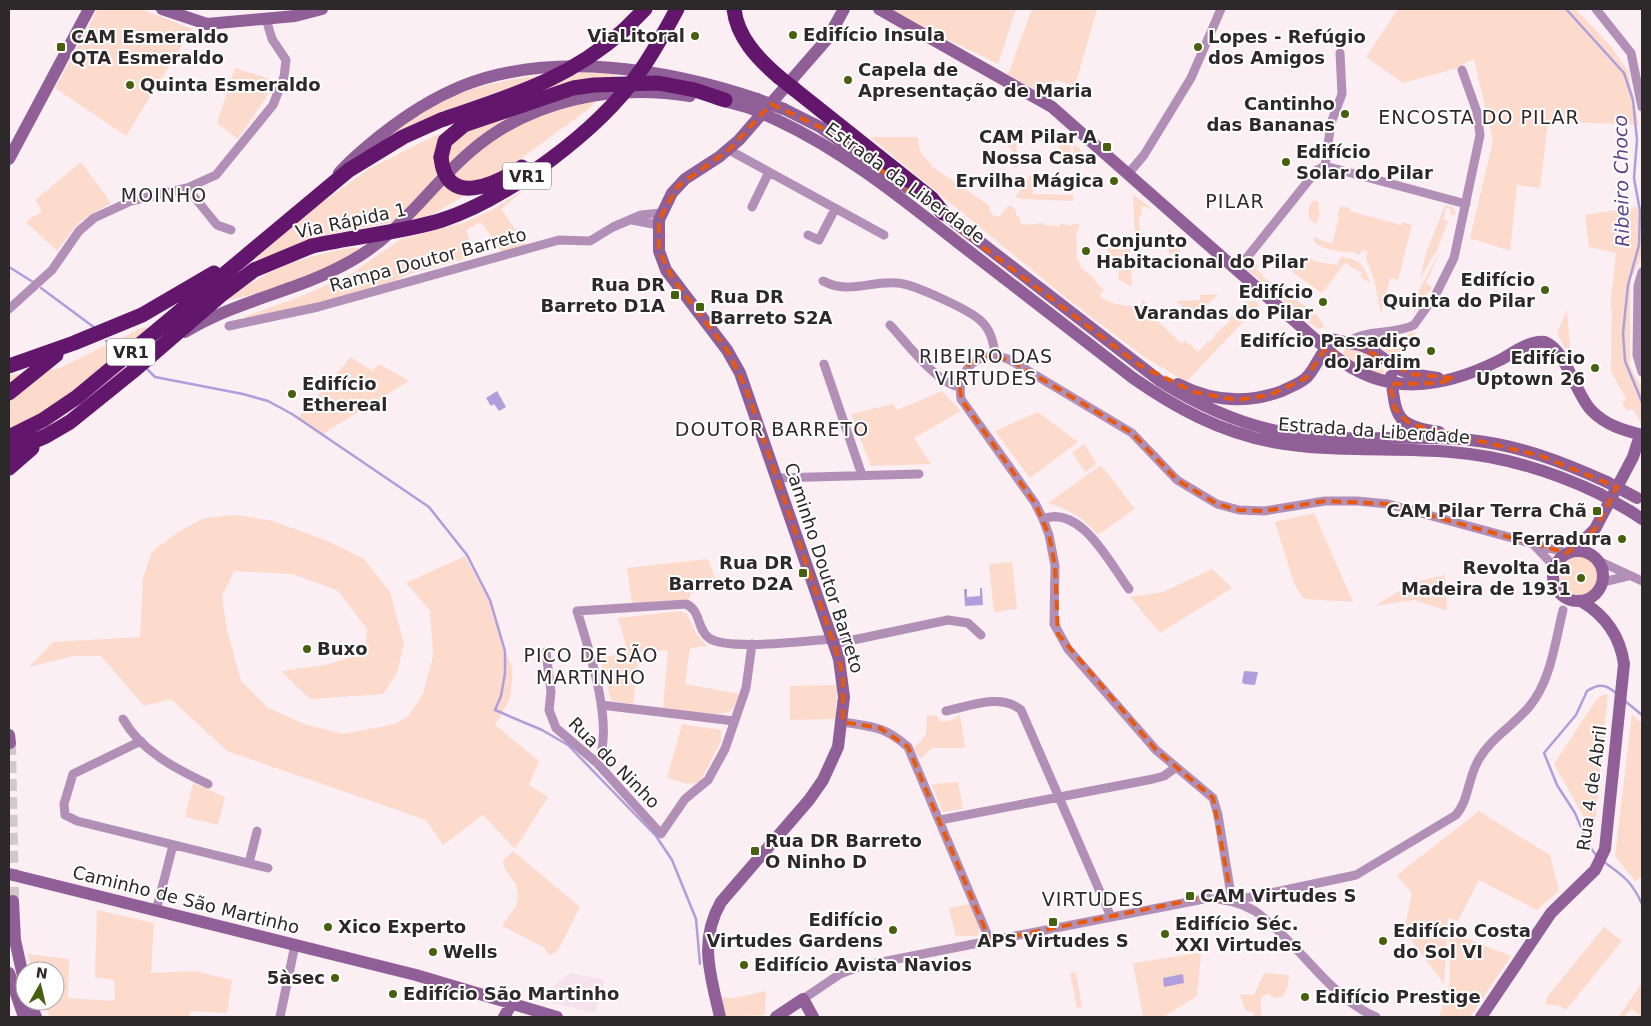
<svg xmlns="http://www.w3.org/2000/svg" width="1651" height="1026" font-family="'DejaVu Sans',sans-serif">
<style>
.built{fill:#f6e2ea}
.green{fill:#fcdbcc}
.water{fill:#ae9edc}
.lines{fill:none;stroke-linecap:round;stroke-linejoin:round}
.stream{stroke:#ae9edc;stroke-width:2.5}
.secondary-tunnel{stroke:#d2c7cc;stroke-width:12;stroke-dasharray:12 6;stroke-linecap:butt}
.street{stroke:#b28fb6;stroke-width:9}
.secondary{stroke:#915f97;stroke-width:12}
.highway{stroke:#63176c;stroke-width:15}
.secondary-bridge{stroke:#915f97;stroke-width:12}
.highway-bridge{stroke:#63176c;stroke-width:15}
.marked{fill:none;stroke:#e8590c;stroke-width:4;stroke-dasharray:10 6;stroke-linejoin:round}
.poi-dot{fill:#46600f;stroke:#fff;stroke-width:2}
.labels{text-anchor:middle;stroke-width:4;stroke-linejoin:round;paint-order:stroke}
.shield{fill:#fff;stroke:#6c686a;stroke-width:1}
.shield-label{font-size:16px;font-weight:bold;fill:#2d282a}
.poi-label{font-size:18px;font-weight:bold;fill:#2d282a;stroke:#fff;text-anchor:start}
.street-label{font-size:18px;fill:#2d282a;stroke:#fff}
.neighbourhood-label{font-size:19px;letter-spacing:1px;fill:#32292d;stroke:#fff}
.water-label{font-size:19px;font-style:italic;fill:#5b448e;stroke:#fff}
</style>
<rect width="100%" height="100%" fill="#fbeff4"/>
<!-- built -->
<path class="built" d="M570,973L605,980L595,1013L540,1000V997Z"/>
<!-- green -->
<path class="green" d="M98,9H141L192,29L126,136L55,88Z
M885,9H1016L998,64Z
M1032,9H1097L1075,86L1056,80L1046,95L1008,75Z
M1398,9H1575L1608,43L1628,71L1639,125L1548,121L1540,188L1517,185L1510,251L1470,238L1493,141L1474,59L1454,69L1403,83L1366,57Z
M235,68L277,81L238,139L217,123Z
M585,72L616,73L615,77L490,97L382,140C407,123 432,105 461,93C501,78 543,75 585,72Z
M598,98L590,108L497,176L432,215L330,234L257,261L256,258L316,207L369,169L434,136L534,108Z
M1020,126L1021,134L1016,135L1018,167L1014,168L1015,163L1011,155L1013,152L1007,143Z
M870,137H918C918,150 921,156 932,164L931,166L990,206L989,210L994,216H1000L1008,206H1012L1016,211V216H1019L1022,225L1044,223V225L1060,226V223L1071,226L1072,224H1079L1078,231H1076L1077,260L1081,265L1080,267L1096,280L1095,281L1104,290L1099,296C1112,304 1125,308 1141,305L1143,300L1155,315L1153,317L1182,344L1185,340L1198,352L1208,341L1210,342L1215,336L1214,335L1230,321L1228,319L1232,315L1234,317L1245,302L1256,301L1259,305L1186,382L1143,356L1065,297Z
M1065,139L1070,143L1071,158H1074L1073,145L1080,148L1082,163L1060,164L1059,145Z
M81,162L111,203L78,223L57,251L26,222L42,211L35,200Z
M1031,174L1033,194L1073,195V201L1022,199L1015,197Z
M525,189L501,209L526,245L502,252L481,222L466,230L475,256L406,275L389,284L247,321L246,316L299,297L349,275L401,239L463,223L492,210Z
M1133,194L1152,209L1141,206L1142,216L1139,217L1140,232H1142L1141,257L1136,258Z
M1313,200L1319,202L1318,211L1320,212L1317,224C1305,219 1307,209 1313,200Z
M1445,205L1454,208L1456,215L1450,214L1451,209L1446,208L1443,219L1448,221L1438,248L1420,279L1426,253Z
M1341,206L1350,208V211C1367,216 1384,220 1401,225L1402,222L1412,225L1398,280L1390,278L1381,314L1374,279L1366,258L1368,252L1362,250L1360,255L1349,251L1348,253L1324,248L1314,242L1313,237L1332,244L1339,217L1337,216Z
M1642,206V256L1631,279L1630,306V366L1642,389V425L1633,409L1627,411L1622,402L1626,399L1611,371L1612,309L1610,310L1616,253L1589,247L1585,215Z
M1168,229L1180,241V254H1169Z
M1107,237H1130V245H1123V242L1108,245Z
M1130,247V256H1108V248L1123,250V248Z
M1442,247L1426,283L1432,287L1413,315L1420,288Z
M351,248H364C320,272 273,293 223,301C269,270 295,258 351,248Z
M1303,257L1319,262L1337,265L1341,257C1358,259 1366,265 1370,283L1360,277L1362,273L1345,263L1322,293L1292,272Z
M1109,260L1131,261L1132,287L1118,279L1119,270Z
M1252,261L1258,266L1256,270L1263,274L1262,276L1272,283L1269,287L1249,271L1248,268Z
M1280,289L1305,306L1306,307L1292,308L1276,294Z
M1218,294L1196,317V313H1188L1176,301L1200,300V295Z
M1567,310L1571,360L1557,333Z
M1297,312L1317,315L1325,327L1317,329Z
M147,327L149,331L70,395L9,433V375L60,368L141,328Z
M1414,332L1416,334L1397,360L1379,347L1381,341L1389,338L1399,344L1407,341L1405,335Z
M1347,348C1362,351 1380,358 1385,374L1370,371L1343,356L1344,350Z
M351,357L372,371L379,364L409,381L321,435L297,419Z
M942,391L961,411L914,438L931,464L871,466L851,414L893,404L897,410Z
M1038,412L1078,442L1030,478L995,431Z
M1084,444L1097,464L1085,472L1072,453Z
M1101,465L1135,509L1098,535C1084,518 1070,510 1048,503Z
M1314,513L1353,602L1304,599L1294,584L1275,522Z
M237,515L273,521L330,542L364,559L390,592L404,644L397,673L383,694L310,699L281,671L325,665L365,653L367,629L337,590L292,574L234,571L222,596L227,630L241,681L267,707L304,724L343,734L395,724L408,716L423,694L433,656L430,611L406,583L465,556L489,600L505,651L513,670L510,699L495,725L539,761L529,785L548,797L515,849L483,815L443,845L426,820L227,751L171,699L144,706L101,656H74L29,667L53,642L140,637L143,578L152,552L178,532L204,518Z
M1560 576a19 19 0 1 1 38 0a19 19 0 1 1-38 0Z
M708,559L718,586L691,593L689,599L632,603L627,568Z
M1012,562L1017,609L994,612L989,564Z
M1212,569L1232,588L1160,633L1130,597L1163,592Z
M1445,575L1447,611L1414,600L1375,606L1414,582Z
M680,611L687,614L697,635L707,646L690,648L685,684L739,694C737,699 735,707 730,711C720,718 676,709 663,708L668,650L639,652L633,704L611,701L600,658L628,653L618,618Z
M837,685L836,719L790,720V686Z
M1608,694L1593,843L1583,816L1554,764L1595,702L1600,696Z
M960,714L965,748H932L920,759L914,748L926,735L927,715L937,716L940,721C949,723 953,720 960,714Z
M1632,714L1642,724V823L1640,826L1642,828V877L1635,881L1615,856Z
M682,724L721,730V741L700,782L688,784L667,778Z
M958,782L963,809L943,812L931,784Z
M193,783L225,797L218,825L185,817Z
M1479,811L1550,855L1559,891L1537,910L1479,880L1458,921L1448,918L1444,984L1404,931L1412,893L1397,875Z
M513,851L580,907L558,950L550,956L543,947L502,926L516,906L518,895L516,885L505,869L503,860Z
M970,904C975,914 984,926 977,936H956L949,908Z
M97,910L154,923L151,973L195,971L232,980L227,1013L191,1011L189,1017H50L42,1001H55V971H32L28,954L69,959L68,998L115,1001L114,980L95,977Z
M1604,927L1622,941L1566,1010L1560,1006L1545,1004L1548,996Z
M1449,932L1511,956L1470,1017H1439L1450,982Z
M1199,953L1201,956L1197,996L1163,1017H1143L1133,963Z
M1076,972L1082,1007L1077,1008L1070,973Z
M1264,973L1289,975L1288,985L1283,997L1274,998L1268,994L1261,997V1017H1253L1254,1013L1245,1010L1240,994L1254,995Z
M1642,983V1017L1631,1009L1624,1017H1618Z
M766,991L765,1015L726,1017L722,997L734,998Z"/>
<!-- water -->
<path class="water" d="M497,391L506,407L499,411L494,404L491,406L486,398Z
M980,588H982L983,605L965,606L964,589H967V597L980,596Z
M1244,671L1258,672L1255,685L1244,684L1242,682Z
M1183,974L1184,983L1164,987L1163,978Z"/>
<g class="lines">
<!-- stream -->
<path class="stream" d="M1566,9L1624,73L1633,100L1637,140L1634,178L1640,211L1639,245L1628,285L1623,333L1625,361L1642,402
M9,267L33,282
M41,288L95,328
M106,341L122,342L128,349
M145,367L155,377L243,394L268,401L292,414L429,507L467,555L490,600L505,651V673L501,696L495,710L542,730L568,745L656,836L672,860L696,919L700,964
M1625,701L1642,715
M1596,855L1589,846L1575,813L1557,785L1544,753L1576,715L1587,691C1599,683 1606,684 1617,694
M1604,862C1624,876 1632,882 1642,904"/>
<!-- secondary-tunnel -->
<path class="secondary-tunnel" d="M10,743L13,901"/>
<!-- street -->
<path class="street" d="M1596,9L1631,53L1642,107
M729,150L884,235
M1325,166L1466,204
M1325,166L1331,123L1342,94L1340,53
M1128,174L1144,155L1191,78L1221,9
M187,188L217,225L231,230
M752,207L769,172
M632,220L658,225
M808,235L819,240L835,209
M1237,270L1317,170L1325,166
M1642,272L1638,286L1637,355L1642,372
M823,281C849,295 871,280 898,283C913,284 970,310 981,321C991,330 994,343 995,356
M9,309L52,270L79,231L94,218L131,201L187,188L216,175L273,105L284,77L286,60L272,39L266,19
M890,325C906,342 938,385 960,387
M229,326L318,307L559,240L590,241L613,227L641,215L661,213
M1349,341C1369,329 1394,335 1414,325L1436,294L1454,258L1480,135L1477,112L1462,70
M824,364L862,475
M777,478L919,474
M1043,519C1081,504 1110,564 1129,589
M1532,543L1550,562L1553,572
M1599,561L1642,581
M1603,582L1628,576
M834,644L948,620L968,623L981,635
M546,652L551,692L549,710L556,728L597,763L661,834L685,799L708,780L725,749L746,688L752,644
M601,705L734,721
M946,711C970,706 1001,693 1021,710L1111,917
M123,719C141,751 176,769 208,784
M843,722C873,727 884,726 908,747L990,941
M141,741L73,774L64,804L65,815L77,821L268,868
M597,763C616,730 588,646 577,611L686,604C701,610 697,630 709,638C727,651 808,641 832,639
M940,820L1153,779L1164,776L1175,768
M249,863L257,831
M1232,901L1218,815L1213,798L1156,750L1068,649L1054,624L1055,566L1049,535L1043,519L1035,503L961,399C956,369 980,347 1010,360L1132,433L1177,480L1217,504L1239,510L1264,511L1325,501H1357L1388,504L1567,553
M1232,901L1356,875L1456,815C1469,800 1468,777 1479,759C1491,738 1513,726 1529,707C1551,681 1555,642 1563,610
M156,911L173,845
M803,999L840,974L861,966L1209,898C1225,900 1239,902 1253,910C1261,914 1267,922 1274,927C1308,957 1334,999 1376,1017
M280,1017L295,945"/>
<!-- secondary -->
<path class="secondary" d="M162,9L207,24L295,16L322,9
M879,9L1052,107L1332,354C1386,398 1442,389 1500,360C1513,353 1530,340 1545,342C1566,350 1575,393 1591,410C1605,425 1623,430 1642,435
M717,99L750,108
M784,109L820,127L908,188
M777,120C843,151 899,196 956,241C1015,286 1074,332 1133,378C1176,408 1220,432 1273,442C1332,453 1392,447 1451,452C1502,456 1554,472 1600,494
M9,159L89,9
M339,173C352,158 366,147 381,135C406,115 433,98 462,86C553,50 668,69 757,99
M935,207L1160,381C1201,407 1243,426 1292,434C1351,443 1411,434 1470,440C1519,445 1563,462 1607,482
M185,332C237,300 299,291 351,261C400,234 429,187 470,152C531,99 612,84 690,96
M1329,339L1360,345L1372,350L1398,369L1411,374L1438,378
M1391,376C1396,415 1394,426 1439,432
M1178,384C1211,401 1247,404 1282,391C1290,387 1299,384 1306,378C1318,367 1320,347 1338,341
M1630,511L1642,519
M1553 576a25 25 0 1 1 50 0a25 25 0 1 1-50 0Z
M1573,551L1595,529L1633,457L1640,435
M9,735L10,743
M9,874L416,975L557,1017
M13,901L15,940L25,985
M9,973L24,1017
M30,1001L36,1017
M504,1017L512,1003
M720,1017C711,976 698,942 721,902L809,800L823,780L838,747L844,697L839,659L740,373L727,350L666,270L659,251V220L672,193L685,179L719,157L739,140L828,38L844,9
M776,1017L803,999L813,1017
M1481,1017L1551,913L1595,870L1605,849L1624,664C1620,636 1605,615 1581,601"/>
<!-- highway -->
<path class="highway" d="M734,9C737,37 758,59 779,77
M624,30L645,9
M794,89L931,198L943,213
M441,157L445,141L464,125L573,88L594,85L658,83L695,90L725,100
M9,366L74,343L142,315L214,273
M9,393L56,355
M9,437L43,420L77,397L349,170L403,137L441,120
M9,452L46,436L70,422L132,372L221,295L254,270L312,246
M9,468L32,448"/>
<!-- secondary-bridge -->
<path class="secondary-bridge" d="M757,99L784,109
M750,108L777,120
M1607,482L1637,498
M1600,494L1630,511"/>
<!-- highway-bridge -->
<path class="highway-bridge" d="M779,77L794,89
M441,120C511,96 568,80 624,30
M441,157C446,209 496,184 522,167
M312,246C355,236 400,233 442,220C507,199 599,130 638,74C653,54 665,31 677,9"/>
</g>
<!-- marked area -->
<path class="marked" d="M771,104L820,127L860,154L1139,365L1194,392L1237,400L1270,395L1306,378L1326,348L1334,355L1349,341L1411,374L1454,378L1439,383L1390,384L1395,409L1410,424L1541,456L1617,487L1595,529L1567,553L1388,504L1325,501L1264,511L1239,510L1217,504L1177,480L1132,433L1010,360L988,356L969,364L960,387L961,399L1035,503L1049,535L1055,566L1058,634L1156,750L1213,798L1232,901L1196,899L990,941L908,747L880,728L843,722V680L839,659L746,388L727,350L673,279L659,251V220L678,186L729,150Z"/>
<!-- markers -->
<g class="poi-dot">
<circle cx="793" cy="35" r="5"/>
<circle cx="695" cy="36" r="5"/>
<rect x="56" y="42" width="10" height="10" rx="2.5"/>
<circle cx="1198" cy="47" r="5"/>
<circle cx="848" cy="80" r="5"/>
<circle cx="130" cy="85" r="5"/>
<circle cx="1345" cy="114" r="5"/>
<rect x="1102" y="142" width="10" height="10" rx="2.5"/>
<circle cx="1286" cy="162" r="5"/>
<circle cx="1114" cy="181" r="5"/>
<circle cx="1086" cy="251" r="5"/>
<circle cx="1545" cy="290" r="5"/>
<rect x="670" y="290" width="10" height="10" rx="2.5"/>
<circle cx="1323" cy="302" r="5"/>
<rect x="695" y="302" width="10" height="10" rx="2.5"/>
<circle cx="1431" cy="351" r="5"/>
<circle cx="1595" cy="368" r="5"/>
<circle cx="292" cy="394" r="5"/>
<rect x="1592" y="506" width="10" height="10" rx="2.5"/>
<circle cx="1622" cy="539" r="5"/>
<rect x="798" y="568" width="10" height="10" rx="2.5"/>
<circle cx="1581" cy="578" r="5"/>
<circle cx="307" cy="649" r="5"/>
<rect x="750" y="846" width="10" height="10" rx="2.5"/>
<rect x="1185" y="891" width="10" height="10" rx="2.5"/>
<rect x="1048" y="917" width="10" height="10" rx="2.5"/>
<circle cx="328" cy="927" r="5"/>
<circle cx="893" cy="930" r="5"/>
<circle cx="1165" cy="934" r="5"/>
<circle cx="1383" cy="941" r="5"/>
<circle cx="433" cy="952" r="5"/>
<circle cx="744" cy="965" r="5"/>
<circle cx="335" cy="978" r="5"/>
<circle cx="393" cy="994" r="5"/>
<circle cx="1305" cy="997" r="5"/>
</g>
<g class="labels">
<!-- shield labels -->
<g class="shield">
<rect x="503" y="162.5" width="48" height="27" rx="4"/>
<rect x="107" y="338.5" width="48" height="27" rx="4"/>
</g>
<g class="shield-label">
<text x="527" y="182">VR1</text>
<text x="131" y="358">VR1</text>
</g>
<!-- poi labels -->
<g class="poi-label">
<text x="803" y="41">Edifício Insula</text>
<text x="685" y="42" text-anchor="end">ViaLitoral</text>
<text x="71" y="43">CAM Esmeraldo<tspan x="71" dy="21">QTA Esmeraldo</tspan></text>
<text x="1208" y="43">Lopes - Refúgio<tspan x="1208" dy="21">dos Amigos</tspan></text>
<text x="858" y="76">Capela de<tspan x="858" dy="21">Apresentação de Maria</tspan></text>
<text x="140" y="91">Quinta Esmeraldo</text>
<text x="1335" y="110" text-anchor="end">Cantinho<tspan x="1335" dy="21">das Bananas</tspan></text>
<text x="1097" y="143" text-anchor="end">CAM Pilar A<tspan x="1097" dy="21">Nossa Casa</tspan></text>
<text x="1296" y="158">Edifício<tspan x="1296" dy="21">Solar do Pilar</tspan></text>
<text x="1104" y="187" text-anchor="end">Ervilha Mágica</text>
<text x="1096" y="247">Conjunto<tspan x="1096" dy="21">Habitacional do Pilar</tspan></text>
<text x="1535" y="286" text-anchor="end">Edifício<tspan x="1535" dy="21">Quinta do Pilar</tspan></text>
<text x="665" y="291" text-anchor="end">Rua DR<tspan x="665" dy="21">Barreto D1A</tspan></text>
<text x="1313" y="298" text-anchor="end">Edifício<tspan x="1313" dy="21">Varandas do Pilar</tspan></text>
<text x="710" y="303">Rua DR<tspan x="710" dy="21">Barreto S2A</tspan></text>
<text x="1421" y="347" text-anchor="end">Edifício Passadiço<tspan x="1421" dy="21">do Jardim</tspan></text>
<text x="1585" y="364" text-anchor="end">Edifício<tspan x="1585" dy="21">Uptown 26</tspan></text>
<text x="302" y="390">Edifício<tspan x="302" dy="21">Ethereal</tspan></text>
<text x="1587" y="517" text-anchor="end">CAM Pilar Terra Chã</text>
<text x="1612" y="545" text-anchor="end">Ferradura</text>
<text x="793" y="569" text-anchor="end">Rua DR<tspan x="793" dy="21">Barreto D2A</tspan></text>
<text x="1571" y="574" text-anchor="end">Revolta da<tspan x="1571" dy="21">Madeira de 1931</tspan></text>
<text x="317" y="655">Buxo</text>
<text x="765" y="847">Rua DR Barreto<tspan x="765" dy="21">O Ninho D</tspan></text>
<text x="1200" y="902">CAM Virtudes S</text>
<text x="883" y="926" text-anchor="end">Edifício<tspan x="883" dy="21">Virtudes Gardens</tspan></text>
<text x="1175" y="930">Edifício Séc.<tspan x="1175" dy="21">XXI Virtudes</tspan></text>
<text x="338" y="933">Xico Experto</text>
<text x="1393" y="937">Edifício Costa<tspan x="1393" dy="21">do Sol VI</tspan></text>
<text x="1053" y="947" text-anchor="middle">APS Virtudes S</text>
<text x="443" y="958">Wells</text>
<text x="754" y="971">Edifício Avista Navios</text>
<text x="325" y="984" text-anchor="end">5àsec</text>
<text x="403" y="1000">Edifício São Martinho</text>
<text x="1315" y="1003">Edifício Prestige</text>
</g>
<!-- street labels -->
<g class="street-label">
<text transform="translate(905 183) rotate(36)" y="6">Estrada da Liberdade</text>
<text transform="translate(351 221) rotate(-12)" y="6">Via Rápida 1</text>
<text transform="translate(428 260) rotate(-15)" y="6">Rampa Doutor Barreto</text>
<text transform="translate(1374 431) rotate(4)" y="6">Estrada da Liberdade</text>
<text transform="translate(824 568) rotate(72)" y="6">Caminho Doutor Barreto</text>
<text transform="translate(614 763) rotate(45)" y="6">Rua do Ninho</text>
<text transform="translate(1592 788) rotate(-82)" y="6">Rua 4 de Abril</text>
<text transform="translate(186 900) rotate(14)" y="6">Caminho de São Martinho</text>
</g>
<!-- neighbourhood labels -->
<g class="neighbourhood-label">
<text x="1479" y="124">ENCOSTA DO PILAR</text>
<text x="164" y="202">MOINHO</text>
<text x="1235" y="208">PILAR</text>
<text x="986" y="363">RIBEIRO DAS<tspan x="986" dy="22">VIRTUDES</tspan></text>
<text x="772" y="436">DOUTOR BARRETO</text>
<text x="591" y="662">PICO DE SÃO<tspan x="591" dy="22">MARTINHO</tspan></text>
<text x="1093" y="906">VIRTUDES</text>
</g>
<!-- water labels -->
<g class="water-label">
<text transform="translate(1621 181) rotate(-91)" y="7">Ribeiro Choco</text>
</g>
</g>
<!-- border -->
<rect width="1651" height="1026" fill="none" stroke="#2d282a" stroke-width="20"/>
<!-- north arrow -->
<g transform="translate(40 986) rotate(8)"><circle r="24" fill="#ffffff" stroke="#aba9aa"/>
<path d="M0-4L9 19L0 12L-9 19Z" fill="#46600f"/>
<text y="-8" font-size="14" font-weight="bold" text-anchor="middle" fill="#2d282a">N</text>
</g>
</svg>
